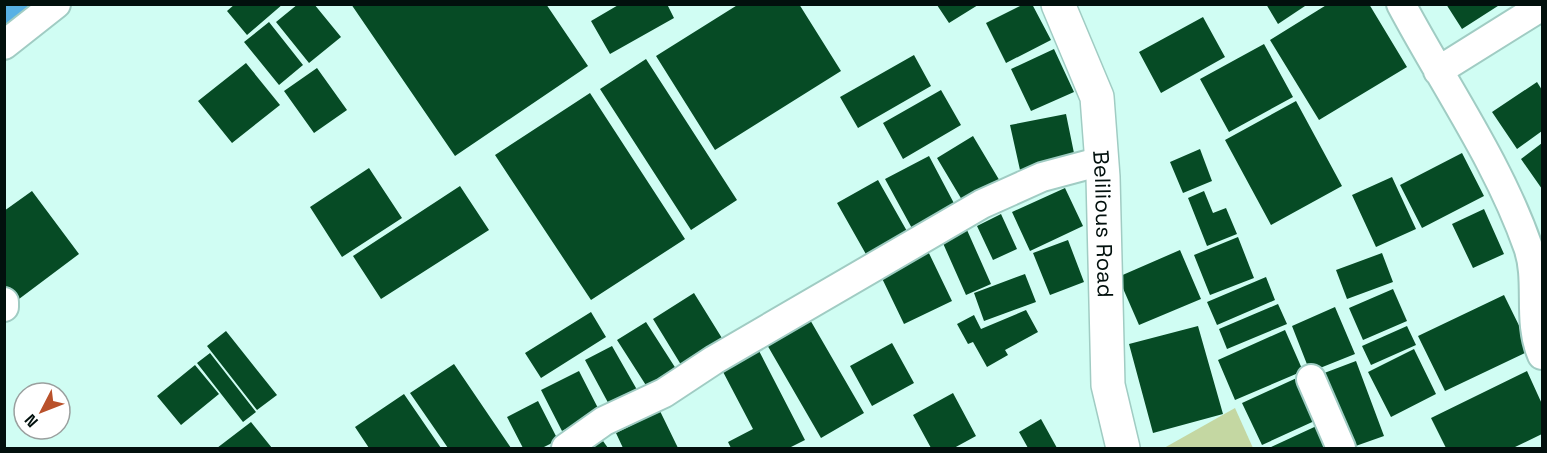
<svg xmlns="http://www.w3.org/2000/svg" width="1547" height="453" font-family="'Space Grotesk',sans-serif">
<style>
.green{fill:#c4d7a2}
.water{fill:#58b1e5}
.building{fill:#064b25}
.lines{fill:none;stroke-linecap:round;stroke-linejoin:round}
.minor-casing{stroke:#a0ccc3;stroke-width:32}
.major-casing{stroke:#a0ccc3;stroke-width:36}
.minor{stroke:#fff;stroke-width:28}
.major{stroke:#fff;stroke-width:33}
.labels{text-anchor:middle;stroke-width:6;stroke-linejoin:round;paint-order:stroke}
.street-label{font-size:22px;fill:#02100d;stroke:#fff}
</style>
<rect width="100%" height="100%" fill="#d0fdf3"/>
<!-- green -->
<path class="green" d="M1235,408L1253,448H1164Z"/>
<!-- water -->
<path class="water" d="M5,5H56L5,38Z"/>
<!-- building -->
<path class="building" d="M235,4H283L247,35L227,11Z
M298,4H314L341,37L309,63L276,22Z
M351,4H546L588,66L455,156Z
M620,4H667L674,18L610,54L591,21Z
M739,4H799L841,71L715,150L656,56Z
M1024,4H1032L1051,40L1006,63L986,23Z
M1266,4H1308L1278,24Z
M1328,4H1369L1407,67L1319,120L1270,40Z
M1446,4H1501L1462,29Z
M937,5H978L949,23Z
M1203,17L1225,57L1161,93L1139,52Z
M269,22L303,65L279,85L244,42Z
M1264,44L1293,97L1229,132L1200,79Z
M1054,49L1074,92L1031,111L1011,69Z
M914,55L931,86L858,128L840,97Z
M646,59L737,200L691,230L600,89Z
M246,63L280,105L232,143L198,101Z
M317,68L347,110L314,133L284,91Z
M1537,82L1542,90V131L1517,149L1492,112Z
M941,90L961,125L903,159L883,123Z
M590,93L685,239L591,300L495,155Z
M1296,101L1342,186L1271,225L1225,140Z
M1066,114L1075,158L1020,170L1010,125Z
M973,136L1001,183L965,205L937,158Z
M1542,143V189L1521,159Z
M1200,149L1212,181L1183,193L1170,162Z
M1462,153L1484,196L1422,228L1400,185Z
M929,156L957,209L914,232L885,179Z
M369,168L402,218L342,257L310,207Z
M1392,177L1416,229L1376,247L1352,195Z
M878,180L908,233L867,256L837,203Z
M460,186L489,230L381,299L353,256Z
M1065,188L1083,226L1030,251L1012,212Z
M32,191L79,254L15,302L4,288V211Z
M1204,191L1213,213L1226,208L1237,234L1207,246L1188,198Z
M1484,209L1504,254L1473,268L1452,224Z
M1001,214L1017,249L993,260L977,226Z
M967,230L991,284L966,295L942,241Z
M1238,237L1254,278L1210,295L1194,255Z
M1068,240L1084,282L1050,295L1033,253Z
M926,247L952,301L904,324L878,270Z
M1180,250L1201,299L1139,325L1118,277Z
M1382,253L1393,282L1347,299L1336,270Z
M1025,274L1036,302L984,321L974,293Z
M1266,277L1275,300L1217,325L1207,302Z
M1393,289L1407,321L1363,340L1349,308Z
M694,293L725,343L683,368L653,319Z
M1504,295L1531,350L1445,391L1418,336Z
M1278,304L1287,324L1227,349L1219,329Z
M1335,307L1355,354L1310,372L1292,326Z
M1026,310L1038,332L1005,350L1008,355L987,367L973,342L968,344L957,324L974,315L981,329Z
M591,312L606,337L541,378L525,353Z
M809,318L864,413L821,438L766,343Z
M646,322L678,372L649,390L617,340Z
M1198,326L1223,414L1153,433L1129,344Z
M1407,326L1416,345L1371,365L1362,346Z
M1285,330L1303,371L1235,400L1218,360Z
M226,331L277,395L257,410L207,346Z
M892,343L914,383L872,406L850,366Z
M612,346L640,395L612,410L585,360Z
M758,349L805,440L789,448H731L728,442L753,429L721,368Z
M1414,349L1436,394L1391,417L1368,372Z
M210,353L256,412L243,422L197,363Z
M1356,361L1384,436L1350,448L1319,375Z
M454,364L511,448H448L410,393Z
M195,365L219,394L181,425L157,396Z
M579,371L600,412L562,431L541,390Z
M1527,371L1542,404V434L1513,448H1446L1431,418Z
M1301,376L1321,418L1262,445L1242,403Z
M953,393L976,436L954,448H931L913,415Z
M404,394L441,448H369L355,427Z
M538,401L558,440L542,448H523L507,417Z
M660,411L678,448H623L616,433Z
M1041,419L1057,448H1028L1019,432Z
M251,422L272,448H217Z
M1323,423L1335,448H1269Z
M603,441L608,448H591Z"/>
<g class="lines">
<!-- minor casing -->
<g class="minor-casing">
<path id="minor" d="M1401,4C1444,85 1498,161 1528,247C1540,280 1527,321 1542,355
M4,45L56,4
M1438,71L1542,6
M4,302V307
M1311,379L1341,448
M566,448L604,421L664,393L714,360L982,204L1042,177L1102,161"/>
</g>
<!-- major casing -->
<g class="major-casing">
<g id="major">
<path id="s1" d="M1058,4L1097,97L1103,177L1108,385L1123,448"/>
</g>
</g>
<!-- minor -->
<use href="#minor" class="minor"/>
<!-- major -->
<use href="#major" class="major"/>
</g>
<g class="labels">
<!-- street labels -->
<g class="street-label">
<text dy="8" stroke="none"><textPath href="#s1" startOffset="228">Belilious Road</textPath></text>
</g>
</g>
<!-- border -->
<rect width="1547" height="453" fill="none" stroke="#02100d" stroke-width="12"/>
<!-- north arrow -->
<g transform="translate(42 411) rotate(228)"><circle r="28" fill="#ffffff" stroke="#9a9f9e" stroke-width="1.5"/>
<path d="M0-4.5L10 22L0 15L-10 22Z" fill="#b9512b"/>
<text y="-9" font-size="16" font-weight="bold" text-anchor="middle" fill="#02100d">N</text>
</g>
</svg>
